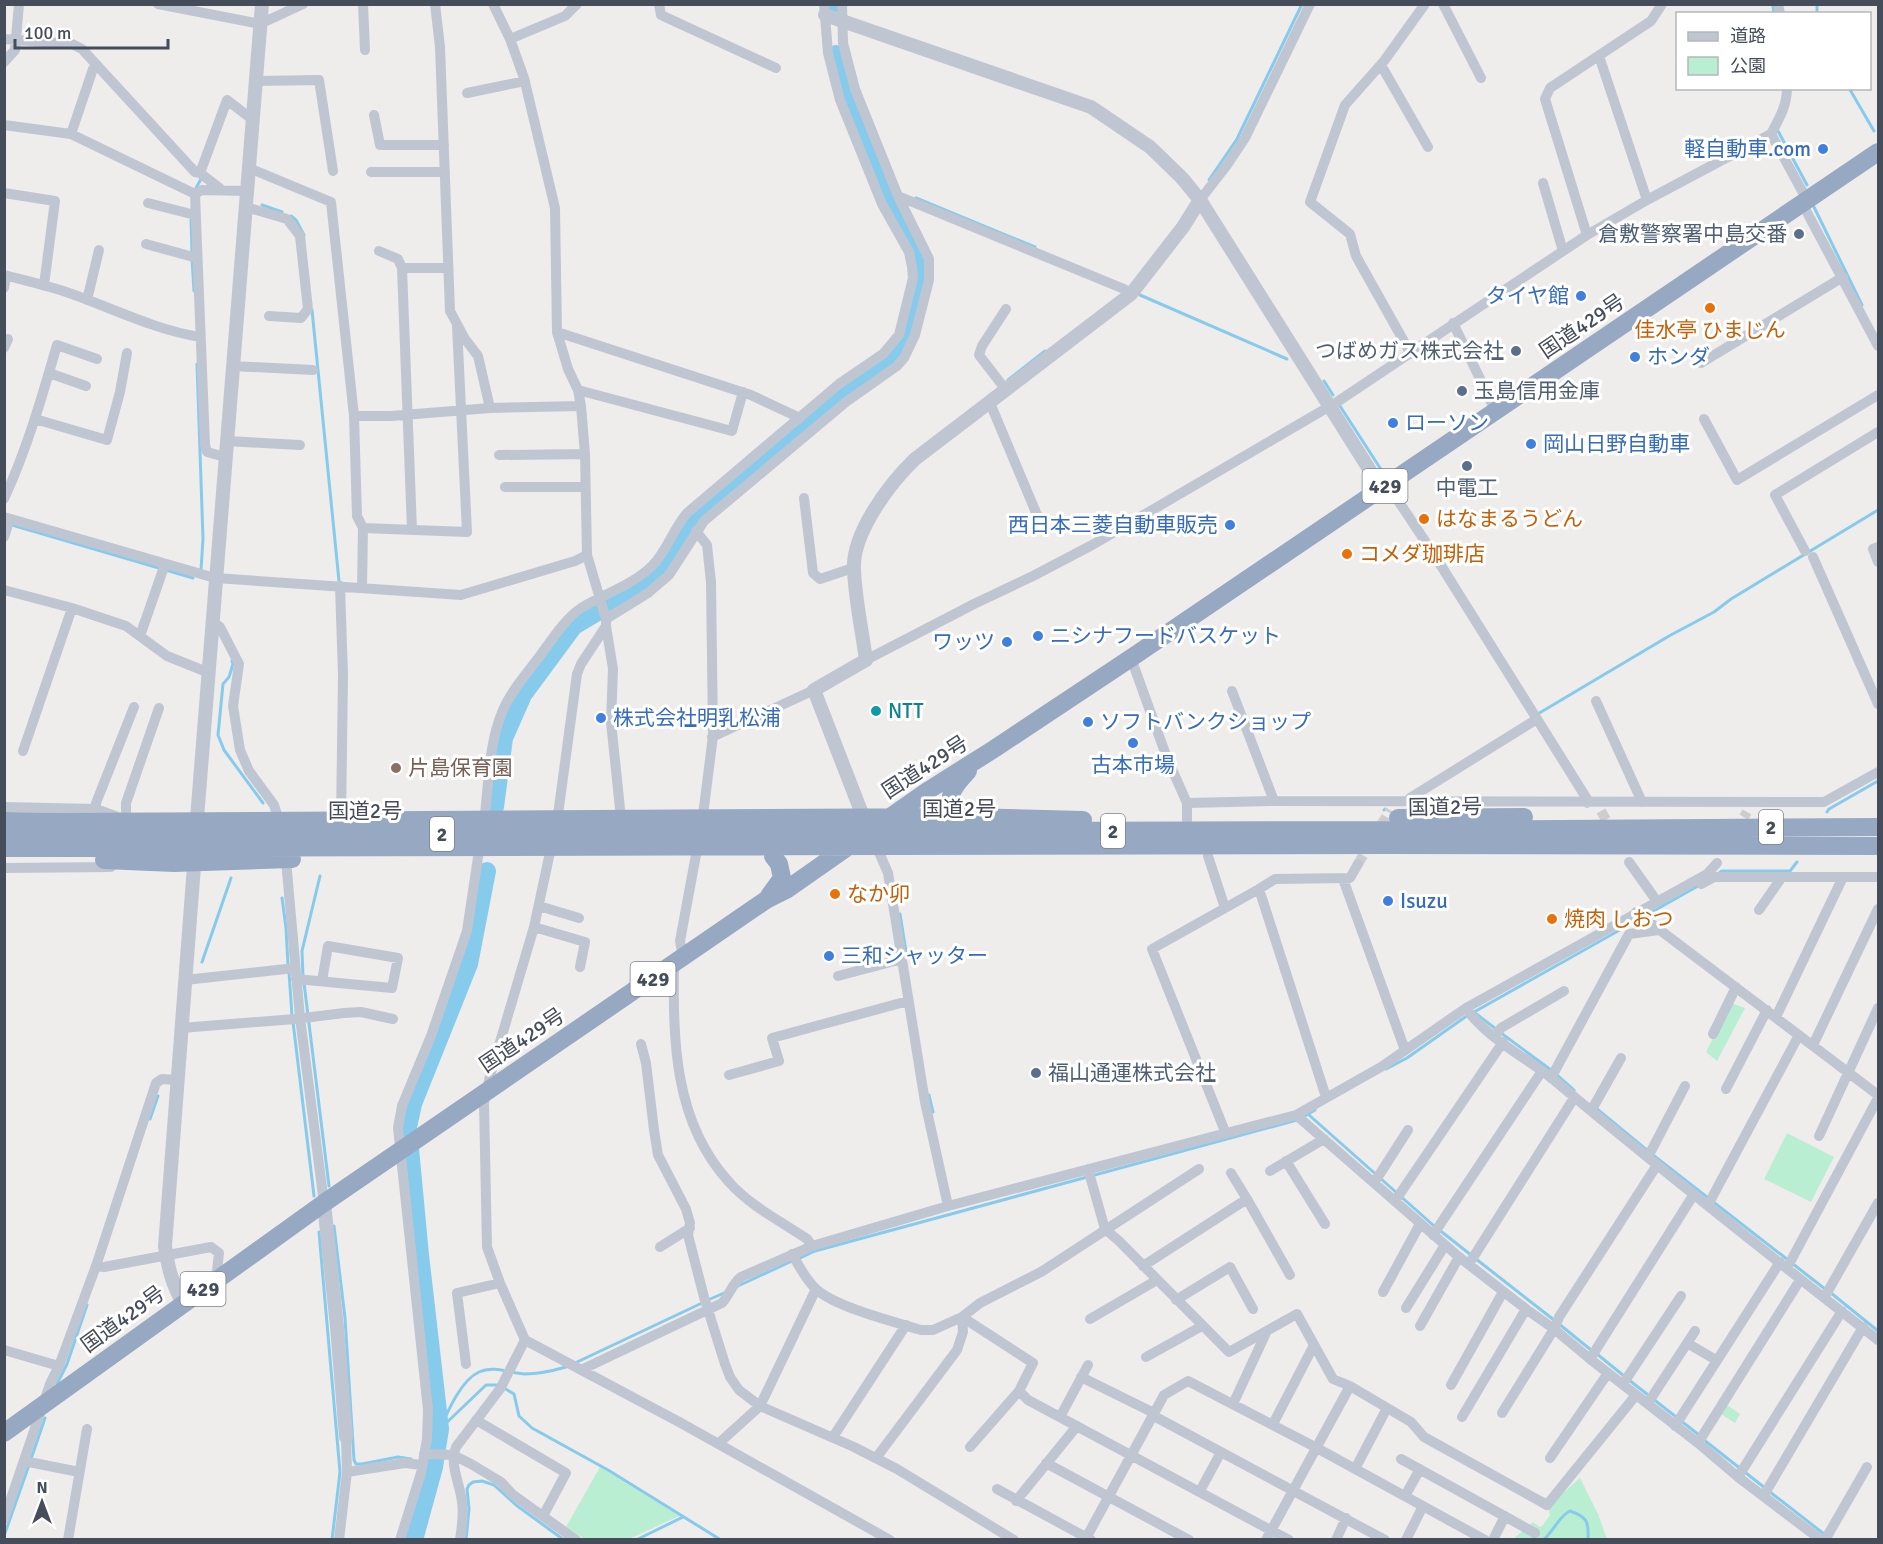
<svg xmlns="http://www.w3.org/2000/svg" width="1883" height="1544" font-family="Signika,'Noto Sans JP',sans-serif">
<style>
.green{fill:#b9eed3}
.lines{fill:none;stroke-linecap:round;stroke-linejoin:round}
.stream{stroke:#86cbeb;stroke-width:3}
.river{stroke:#86cbeb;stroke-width:18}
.minor-tunnel{stroke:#cdcccf;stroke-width:10;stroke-dasharray:10 5;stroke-linecap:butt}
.minor{stroke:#bfc6d2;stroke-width:10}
.tertiary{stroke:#bfc6d2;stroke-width:14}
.trunk{stroke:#97a8c3;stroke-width:18}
.shop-dot{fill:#3f7fe0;stroke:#fff;stroke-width:2}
.service-dot{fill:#5c6f8a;stroke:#fff;stroke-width:2}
.food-dot{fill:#e8710a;stroke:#fff;stroke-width:2}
.culture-dot{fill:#0f9aa8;stroke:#fff;stroke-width:2}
.education-dot{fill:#8d6e63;stroke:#fff;stroke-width:2}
.labels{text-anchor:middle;stroke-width:6;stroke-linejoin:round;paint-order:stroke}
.shield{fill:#fff;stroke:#7c828b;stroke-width:1.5}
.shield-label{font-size:20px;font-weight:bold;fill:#444d59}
.shop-label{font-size:21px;fill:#366cbe;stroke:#fff;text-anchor:start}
.service-label{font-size:21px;fill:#4e5e75;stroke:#fff;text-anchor:end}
.street-label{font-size:21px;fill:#444d59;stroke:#fff}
.food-label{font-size:21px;fill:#c56008;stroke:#fff;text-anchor:start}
.culture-label{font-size:21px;fill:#0d838f;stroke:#fff;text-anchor:start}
.education-label{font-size:21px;fill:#785e54;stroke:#fff;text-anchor:start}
</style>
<rect width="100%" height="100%" fill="#efecec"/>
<!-- green -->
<path class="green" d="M1731,1003L1745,1008L1717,1061L1706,1052Z
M1787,1133L1834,1157L1811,1202L1764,1179Z
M1727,1405L1740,1414L1735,1423L1721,1414Z
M600,1467L679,1516L629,1539H584L566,1527Z
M1580,1478L1598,1514L1607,1539L1512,1540L1533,1522L1540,1527L1543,1525L1550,1515L1548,1506Z"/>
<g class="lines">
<!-- stream -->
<path class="stream" d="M1817,4V14
M1773,6L1774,14
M1849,88L1874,131
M1778,131L1807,185
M1209,180L1237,139L1302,4
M195,190L201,179
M888,196L892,195
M916,198L1035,247
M262,205L282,212
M1813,205L1862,305
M291,216L296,220L304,235
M191,220L192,252
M192,259L194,291
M1140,295L1287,359
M312,310L339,581
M197,364L203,539L201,570
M1008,380L1045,351
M1324,381L1333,395
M1340,406L1382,471
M12,525L193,578
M232,661L233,664L229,677L223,684L218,735L224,750L263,803
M1536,715L1669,636L1714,612L1731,599L1878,510
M1384,810L1385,809
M1827,812L1829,809L1878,781
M1719,873L1722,871H1790L1797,862
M282,898L286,928L288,965
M900,914L907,958
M202,962L231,878
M289,972L292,1016
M303,977L302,951L320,876
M304,983L329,1186
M1474,1012L1698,886
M1475,1013L1496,1029
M293,1022L314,1196
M1501,1033L1551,1070
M1386,1069L1407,1058L1468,1015
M1556,1074L1574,1090
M929,1095L933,1112
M1597,1109L1648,1151
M1309,1115L1433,1225L1471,1255
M1303,1117L1315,1110
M150,1119L158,1096
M1653,1155L1788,1260
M334,1226L345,1318L354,1460L356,1464H362L398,1457L411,1459
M319,1232L340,1472L332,1540
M798,1259L815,1251L1297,1120
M1476,1259L1554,1320
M1793,1264L1825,1289
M738,1286L792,1261
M1831,1293L1878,1331
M708,1300L724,1293
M1559,1324L1591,1350
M1597,1354L1624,1376
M575,1363L702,1303
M1629,1380L1699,1435
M57,1384L67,1364L87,1305
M504,1388L514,1394L519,1416L532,1428L608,1470L721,1540
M441,1428L486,1385H498
M440,1429C447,1413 461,1380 479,1372C494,1365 510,1373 525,1374C540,1374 552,1371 566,1367
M1704,1440L1765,1488
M31,1459L45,1418
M426,1464L434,1467
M1770,1492L1824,1534
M4,1536L29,1465
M466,1540L469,1509L467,1489L469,1485L473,1482L482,1481L494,1485L516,1505L564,1540
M636,1540L683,1517
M1543,1540C1554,1531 1559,1516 1570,1511C1587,1517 1589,1521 1588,1540"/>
<!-- river -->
<path class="river" d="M833,9V4
M495,807L504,738L523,695L574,626L648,582L658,573L691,521L833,398L895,356L904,341L919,286L922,267L915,248L888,196L854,111L836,54
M414,1540L434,1467L440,1429L420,1255L408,1127L413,1104L469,964L487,871"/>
<!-- minor-tunnel -->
<path class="minor-tunnel" d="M1601,811L1612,830
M1736,830L1747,812
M1358,864L1390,810"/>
<!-- minor -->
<path class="minor" d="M158,4L260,24L303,4
M363,4L365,50
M435,4L440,47L450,311L465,339L478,356L490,408
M493,4L510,39L524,78L555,208L557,332L568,369L578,390L581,406L585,454L587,555L606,619V626L581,664L577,674L557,822
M659,4L661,15L776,68
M1443,4L1481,78
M1778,4L1780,14
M4,39L72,44L82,49L195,172L200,173
M510,39L565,16L577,4
M1599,56L1647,200
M4,62L15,50L19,4
M1381,65L1428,147
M257,81L319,80L333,171
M1787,88C1787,106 1779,119 1771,134L1807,200
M467,93L525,81
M374,115L380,145H444
M4,125L71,134L195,194
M71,134L93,69
M249,168L331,202L354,416L357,516L363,528L362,588
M371,172H445
M1543,183L1563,251
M222,190L200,173L227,100L253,120
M4,193L55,201L44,285
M195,194L205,445L207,452L225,457
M195,194L202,190L247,191
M898,196L1124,289L1131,294
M1200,200L1227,165L1245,138L1310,4
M148,203L195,215
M1802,203L1878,346
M246,207L287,219L300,236L308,309L301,318L269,316
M1587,235L1545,99L1550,88L1651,21L1662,4
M146,244L197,258
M379,251L398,259L402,268L412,530
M402,268H448
M4,275C27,281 50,286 72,294C114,309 156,330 200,337
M4,288L6,276
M87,300L99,250
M1453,323L1496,412
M557,332L751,395L800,418
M4,348L8,339
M1411,354L1356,256L1350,234L1310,202L1345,105L1384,61L1425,4
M1701,363L1843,277
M232,366L313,370
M49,373L86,386
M578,390L732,431L743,392
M1006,390L979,355L982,346L1006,309
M990,403L1040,522
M354,416H391L490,408L581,406
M35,419L107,440L120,392L127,353
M1704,419L1737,480L1878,395
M226,441L300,445
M499,455L585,454
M1387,484L1435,556L1587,799V803
M505,487H585
M804,498L813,573L820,579L853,568
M4,499C27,449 42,397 57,345L97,359
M4,517L215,578L461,595L575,561L587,555
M363,528L467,532L457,326
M696,531L707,545L711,582L713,736L702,823
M4,537L10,519
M1878,547L1873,549L1878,562
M1805,551L1775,495L1878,432
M1813,557L1878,704
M340,586L343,675L341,820
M4,590L72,608L126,626L167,656L207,672
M606,619L648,593L669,575L704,521L846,402L897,366L904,358L915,335L929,280V259L898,196L855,89L843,43L842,4
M212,621L220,627L239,664L233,706L240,750L249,771L274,805L279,821
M606,626L613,669L611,722L621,818
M140,636L165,564
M1131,658L1167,758L1187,803V820
M866,660L974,604L1033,576L1094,544L1337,402L1587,235L1647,200L1771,134
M1232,691L1274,801
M1596,701L1642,802
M712,737L814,690
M23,751L72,608
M1409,801L1410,798L1537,719
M1187,803L1274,801L1824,802L1878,772
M4,807L96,809L126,820V803L159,708
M96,809V803L134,707
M484,822C489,786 488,744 503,710C512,689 529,671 542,653C553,638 565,619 581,608C605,593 631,586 652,566C667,551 673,529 687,513L839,384L883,354L899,335L913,278L912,267L909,252L882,204L840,100L828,53L824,4
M552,843L534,927L490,1076L484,1103L487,1247L500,1283L525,1340L681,1423L890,1540
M875,843L888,873L925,1102L948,1206
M1208,856L1225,908
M286,860L300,1018L324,1203
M1629,862L1656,900
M4,868L111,867
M1343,879L1405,1050
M1701,884L1714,877H1878
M539,906L579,918
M1759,910L1782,877
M1636,912L1878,1095
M534,927L585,942L580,967
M683,958L680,941L698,844
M674,965C673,1041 674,1122 729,1182C750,1206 782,1222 807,1239L812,1246
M838,976L902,959
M296,979L392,988L398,958L328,946L322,981
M185,980L295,968
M1466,1008C1484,1036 1528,1059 1554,1080C1660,1169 1769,1255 1878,1340
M1776,1017L1843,877
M181,1028L295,1019L344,1013L361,1012L393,1019
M1713,1034L1736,987
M1495,1036L1501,1028L1564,991
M641,1044L646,1063L654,1130L658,1155L686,1209L690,1223L688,1235L704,1297L725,1364L730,1377L739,1390L760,1406L854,1447L897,1469L1014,1540
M1813,1045L1878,909
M729,1075L779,1061L772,1038L908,1001
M1551,1078L1629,934L1659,930
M1726,1089L1767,1010
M1326,1097L1259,889L1275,879L1350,878L1358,864
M1591,1111L1621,1058
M1296,1115L1459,1257L1526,1309L1554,1329L1590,1359L1698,1443L1738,1477L1821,1540
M1226,1134L1152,949L1259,889
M1819,1136L1878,1008
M1648,1157L1685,1086
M1286,1161L1325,1224
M1088,1169L1105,1229L1119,1241L1229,1352L1297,1314L1333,1379L1350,1386L1411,1422L1424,1437L1547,1505L1636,1395
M1270,1171L1324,1139
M1231,1173L1247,1199
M1374,1183L1408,1130
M1395,1201L1503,1042
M1708,1205L1799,1035
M1433,1235L1542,1071
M660,1247L690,1228
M792,1254C799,1266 806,1280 816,1289C835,1307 895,1322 921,1330H933L962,1317L980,1303L1041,1272L1199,1169
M1469,1264L1574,1098
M96,1266L104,1267L211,1247L219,1253L216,1280
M1143,1266L1247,1199L1290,1275
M1787,1268L1878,1098
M1383,1292L1420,1224
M1824,1298L1878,1203
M1176,1300L1230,1267L1253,1309
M1406,1308L1445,1245
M962,1317L1033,1363L1019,1391L1028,1400L1289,1540
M1090,1319L1157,1280
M1420,1326L1459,1257
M1687,1343L1716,1360
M4,1350L59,1366
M1146,1357L1202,1326
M1590,1359L1694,1194
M466,1364L457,1293L500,1283
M581,1370L722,1303C730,1294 732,1284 741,1277L812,1246L948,1206L1296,1115L1381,1067L1466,1008L1707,874L1717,863
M1081,1377L1154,1413
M1623,1384L1681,1296
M1451,1385L1503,1292
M1648,1403L1695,1331
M1233,1404L1266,1333
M1502,1413L1554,1329L1559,1317L1657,1165
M1152,1415L1385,1540
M1060,1417L1088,1365
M1462,1417L1526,1309
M476,1420L566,1473L543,1516
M1273,1424L1314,1345
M1675,1426L1780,1262
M833,1437L906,1325
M1698,1443L1800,1280
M718,1444L760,1406L816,1289
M970,1447L1019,1391
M424,1454L453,1455L471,1464L501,1482L512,1494L576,1540
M876,1458L957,1350L963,1332L962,1317
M1550,1458L1608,1373
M1401,1459L1535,1533
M24,1461L79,1472
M1046,1463L1189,1540
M1355,1469L1387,1408
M347,1472L405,1463L422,1465
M1738,1477L1842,1311
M997,1489L1091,1540
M1200,1491L1221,1452
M1764,1495L1863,1327
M1405,1496L1420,1469
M1016,1501L1077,1426
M4,1519L50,1384L59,1366L96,1266L156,1083L162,1079L177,1080
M68,1540L87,1429
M339,1540L347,1472L346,1437
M400,1540L421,1473L427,1439L428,1410L398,1128L402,1106L431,1036L467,931L480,844
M460,1540C462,1527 464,1514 462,1502C460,1483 449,1465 456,1447L500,1389L525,1340
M1085,1540L1164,1395L1188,1381L1315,1447L1485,1540
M1266,1540L1350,1386
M1336,1540L1346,1518
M1406,1540L1423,1506
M1493,1540L1505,1516
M1825,1540L1867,1467"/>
<!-- tertiary -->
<path class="tertiary" d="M825,15L1091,107L1150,147L1182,178L1200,200L1381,488
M866,824L814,690L866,660C862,630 855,599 854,569C852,533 890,483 915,459L1131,294L1183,227L1200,200
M196,831L262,4
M324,1203L337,1327L346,1437
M183,1303C172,1284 168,1267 165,1246L195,853"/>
<!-- trunk -->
<path class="trunk" d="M966,817C940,802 952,788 968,771
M1398,818L1524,817
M4,821L59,822L966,817L1083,820
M4,834L1392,830L1878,827
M4,848L1384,845L1878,846
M104,860L174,863L292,859
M769,896L782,878L779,864L773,856
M4,1433L324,1203L766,900L786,890L929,790L994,749L1131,658L1878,152"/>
</g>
<!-- markers -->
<g class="shop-dot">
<circle cx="1823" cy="149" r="6"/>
<circle cx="1581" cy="296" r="6"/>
<circle cx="1635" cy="357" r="6"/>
<circle cx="1393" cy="423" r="6"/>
<circle cx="1531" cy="444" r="6"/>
<circle cx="1230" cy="525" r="6"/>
<circle cx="1038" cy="636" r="6"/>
<circle cx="1007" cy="642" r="6"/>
<circle cx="601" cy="718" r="6"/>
<circle cx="1088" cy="722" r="6"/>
<circle cx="1133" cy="743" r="6"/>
<circle cx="1388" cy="901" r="6"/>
<circle cx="829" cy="956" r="6"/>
</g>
<g class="service-dot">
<circle cx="1799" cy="234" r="6"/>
<circle cx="1516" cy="351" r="6"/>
<circle cx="1462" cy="391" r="6"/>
<circle cx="1467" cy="466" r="6"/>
<circle cx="1036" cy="1073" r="6"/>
</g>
<g class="food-dot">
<circle cx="1710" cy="308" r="6"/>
<circle cx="1424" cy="519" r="6"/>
<circle cx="1347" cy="554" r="6"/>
<circle cx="835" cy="894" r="6"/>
<circle cx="1552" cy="919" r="6"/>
</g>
<circle class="culture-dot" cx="876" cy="711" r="6"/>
<circle class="education-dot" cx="396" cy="768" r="6"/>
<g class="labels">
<!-- shield labels -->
<g class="shield">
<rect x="1362.5" y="469" width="45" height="34" rx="4.5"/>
<rect x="1759" y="810" width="24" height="34" rx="4.5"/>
<rect x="1101" y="814" width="24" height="34" rx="4.5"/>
<rect x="430" y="817" width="24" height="34" rx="4.5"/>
<rect x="630.5" y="962" width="45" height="34" rx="4.5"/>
<rect x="180.5" y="1272" width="45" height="34" rx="4.5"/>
</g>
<g class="shield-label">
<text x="1385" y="493">429</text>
<text x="1771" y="834">2</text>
<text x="1113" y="838">2</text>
<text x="442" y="841">2</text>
<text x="653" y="986">429</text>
<text x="203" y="1296">429</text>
</g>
<!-- shop labels -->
<g class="shop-label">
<text x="1811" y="156" text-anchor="end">軽自動車.com</text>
<text x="1569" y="303" text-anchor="end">タイヤ館</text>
<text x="1647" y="364">ホンダ</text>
<text x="1405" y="430">ローソン</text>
<text x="1543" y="451">岡山日野自動車</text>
<text x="1218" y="532" text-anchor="end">西日本三菱自動車販売</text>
<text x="1050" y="643">ニシナフードバスケット</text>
<text x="995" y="649" text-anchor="end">ワッツ</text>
<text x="613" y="725">株式会社明乳松浦</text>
<text x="1100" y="729">ソフトバンクショップ</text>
<text x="1133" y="772" text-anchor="middle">古本市場</text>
<text x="1400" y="908">Isuzu</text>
<text x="841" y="963">三和シャッター</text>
</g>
<!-- service labels -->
<g class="service-label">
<text x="1787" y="241">倉敷警察署中島交番</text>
<text x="1504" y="358">つばめガス株式会社</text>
<text x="1474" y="398" text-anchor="start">玉島信用金庫</text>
<text x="1467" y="495" text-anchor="middle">中電工</text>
<text x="1048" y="1080" text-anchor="start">福山通運株式会社</text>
</g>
<!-- street labels -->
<g class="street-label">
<text transform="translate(1582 326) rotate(-34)" y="7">国道429号</text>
<text transform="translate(925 767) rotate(-33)" y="7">国道429号</text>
<text transform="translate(1445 807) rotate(-1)" y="7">国道2号</text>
<text x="959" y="816">国道2号</text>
<text x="365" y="818">国道2号</text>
<text transform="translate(522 1040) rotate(-34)" y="7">国道429号</text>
<text transform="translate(123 1319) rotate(-36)" y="7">国道429号</text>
</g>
<!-- food labels -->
<g class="food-label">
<text x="1710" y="337" text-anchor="middle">佳水亭 ひまじん</text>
<text x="1436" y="526">はなまるうどん</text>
<text x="1359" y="561">コメダ珈琲店</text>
<text x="847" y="901">なか卯</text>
<text x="1564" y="926">焼肉 しおつ</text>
</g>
<!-- culture labels -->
<g class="culture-label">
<text x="888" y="718">NTT</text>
</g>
<!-- education labels -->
<g class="education-label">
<text x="408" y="775">片島保育園</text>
</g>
</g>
<!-- border -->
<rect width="1883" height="1544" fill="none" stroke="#444d59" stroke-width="12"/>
<!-- legend -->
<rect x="1676" y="12" width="195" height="78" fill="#ffffff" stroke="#b4b8bd" stroke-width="1.5"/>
<rect x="1688" y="32" width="30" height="9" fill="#bfc6d2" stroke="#b4b8bd" stroke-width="1.5"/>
<text x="1730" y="42" font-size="18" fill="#444d59">道路</text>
<rect x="1688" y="57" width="30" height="18" fill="#b9eed3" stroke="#b4b8bd" stroke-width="1.5"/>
<text x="1730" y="72" font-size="18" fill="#444d59">公園</text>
<!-- north arrow -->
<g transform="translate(42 1502)" stroke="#ffffff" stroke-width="4.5" paint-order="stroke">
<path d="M0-4.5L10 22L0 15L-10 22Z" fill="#444d59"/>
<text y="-9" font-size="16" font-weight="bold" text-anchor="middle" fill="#444d59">N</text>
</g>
<!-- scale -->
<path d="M15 39v9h153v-9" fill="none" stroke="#444d59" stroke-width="3"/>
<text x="24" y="39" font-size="18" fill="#444d59" stroke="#ffffff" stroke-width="4.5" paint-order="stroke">100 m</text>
</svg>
